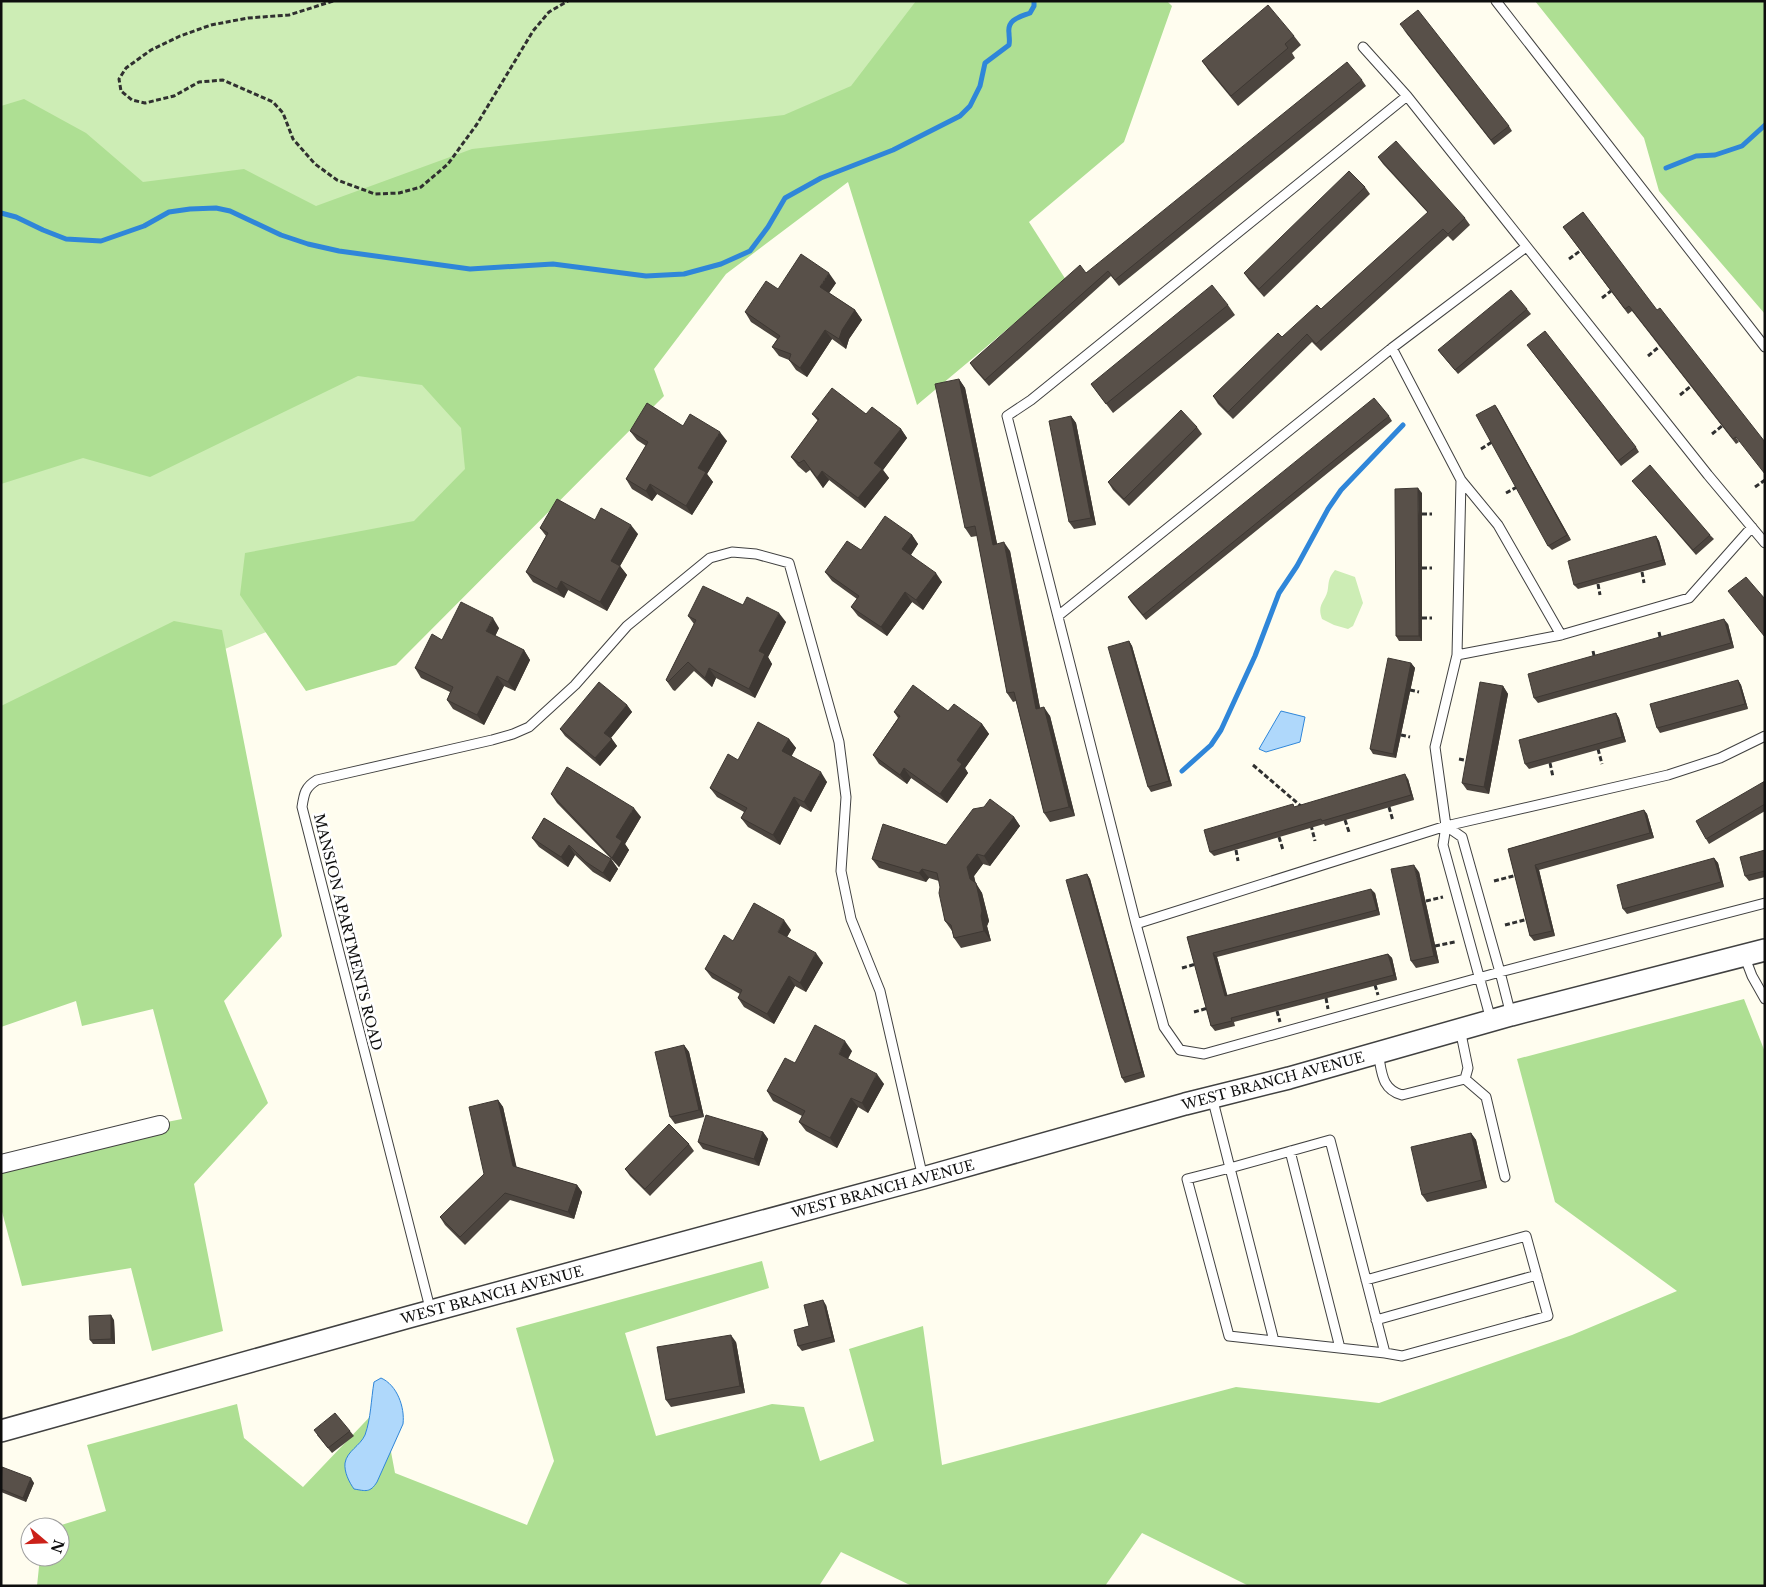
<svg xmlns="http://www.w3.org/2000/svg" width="1766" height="1587" font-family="'Libre Baskerville',serif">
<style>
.green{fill:#cdedb5}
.forest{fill:#aedf93}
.water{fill:#afd8fb;stroke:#2f86d9}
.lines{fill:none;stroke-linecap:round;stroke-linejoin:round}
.stream{stroke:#2f86d9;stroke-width:5}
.service-casing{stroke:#414141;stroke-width:11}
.minor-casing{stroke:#414141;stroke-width:20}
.tertiary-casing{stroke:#414141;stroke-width:24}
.path{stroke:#303030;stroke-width:3;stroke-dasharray:5 2.5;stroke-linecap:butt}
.service{stroke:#fff;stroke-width:9}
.minor{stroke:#fff;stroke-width:18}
.tertiary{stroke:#fff;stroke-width:21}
.wall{fill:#4c453f}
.shaded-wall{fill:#3e3833}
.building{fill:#585049;stroke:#3e3833}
.labels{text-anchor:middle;stroke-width:5;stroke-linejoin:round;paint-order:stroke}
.street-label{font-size:14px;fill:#0e0e0e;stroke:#fff}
</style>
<rect width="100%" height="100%" fill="#fffdef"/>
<!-- green -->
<path class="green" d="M1,1H1012L526,414L393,580L125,690L1,738Z
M1335,570L1355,577L1363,603L1353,626L1348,629L1334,625L1322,619C1316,603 1327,601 1328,588C1329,580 1329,577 1335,570Z"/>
<!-- forest -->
<path class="forest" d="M916,1H1167L1172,6L1124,142L1029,222L1066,280L917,405L848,182L726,274L654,369L664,396L396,665L306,691L240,595L245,553L414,521L465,469L461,428L422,385L358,376L150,477L83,458L1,484V106L24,99L86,133L143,182L244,169L316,206L472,149L784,115L851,86Z
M1535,1H1765V314L1659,191L1644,138Z
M174,621L222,630L282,936L224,1001L268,1103L194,1184L223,1331L152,1351L131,1268L22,1286L1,1208V1155L182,1119L153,1009L82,1026L76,1001L1,1027V706Z
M1744,999L1765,1052V1586H1249L1142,1533L1105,1586H912L841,1552L819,1586H37L40,1557H60V1527H55L106,1511L87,1445L237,1404L244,1438L303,1487L382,1404L395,1473L527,1525L554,1461L516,1328L762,1261L769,1288L625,1333L656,1436L772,1404L804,1407L820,1461L874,1441L849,1349L923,1326L942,1465L1236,1387L1379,1403L1572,1335L1677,1291L1555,1202L1517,1059Z"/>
<!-- water -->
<path class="water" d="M1281,711L1305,717L1300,742L1266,752L1259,749Z
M381,1378C397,1385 405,1407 403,1424L377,1482C370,1493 366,1491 354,1489C349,1482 344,1472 345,1463C347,1451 360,1446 365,1435C371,1418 371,1400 374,1382Z"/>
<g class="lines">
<!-- stream -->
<path class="stream" d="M1666,168L1696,156L1715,155L1742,146L1765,125
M1,213L16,217L43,230L66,239L101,241L144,226L169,212L190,209L216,208L230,211L281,235L308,244L339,251L470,269L553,264L646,276L684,274L721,264L750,251L768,227L785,198L821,178L893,150L960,116L970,106L980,86L985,63L1009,45C1010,40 1009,38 1009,33C1007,19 1020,17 1030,13L1034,6V1
M1182,771L1211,745L1221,730L1255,656L1279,593L1297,566L1328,509L1341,490L1403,425"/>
<!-- service casing -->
<g class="service-casing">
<path id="service" d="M1496,1L1765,347
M1363,47L1407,96L1708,475L1765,543
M1407,96L1031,400L1007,416L1136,924L1164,1027L1180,1050L1204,1054L1500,972L1765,903
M1392,348L1461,480L1457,655L1435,747L1446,826L1443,845L1491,1020
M1461,480L1498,525L1561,635
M1058,616L1392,348L1526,247
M1457,655L1561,635L1689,598L1752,527
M1446,826L1462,837L1500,972L1511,1015
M1136,924L1446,826L1668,775L1720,758L1765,736
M1744,955L1752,976L1765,999
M1378,1053C1382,1072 1381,1089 1402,1095L1465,1079L1468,1068L1460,1029
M1465,1079L1486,1097L1505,1177
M1212,1097L1230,1168L1330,1140L1385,1353L1229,1336L1187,1179L1230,1168L1274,1341
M1290,1151L1340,1348
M1366,1280L1526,1236L1548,1316L1402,1356L1385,1353
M431,1312L302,807C304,794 305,787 317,780L492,740L513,734L529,727L575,685L627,626L710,558L732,552L756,554L789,563L839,742L846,797L841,871L851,919L880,991L923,1178
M1376,1320L1537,1275"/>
</g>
<!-- minor casing -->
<g class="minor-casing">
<path id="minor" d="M1,1164L160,1125"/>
</g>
<!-- tertiary casing -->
<g class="tertiary-casing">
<path id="tertiary" d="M1,1431L409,1317L923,1178L1185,1104L1289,1078L1511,1015L1765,950"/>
</g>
<!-- path -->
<path class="path" d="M333,1L289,15L248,18L211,25L180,36L151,50L126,68L119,79L121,91L132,100L145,103L174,96L199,82L223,80L273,102L283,113L293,139L315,164L337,180L375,194L399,193L421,187L448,164L477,124L533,31L549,12L568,1
M1569,259L1580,251
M1602,298L1611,291
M1648,356L1660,346
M1680,395L1691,386
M1712,434L1722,426
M1481,449L1492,442
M1755,487L1765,480
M1506,493L1517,487
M1422,514H1432
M1422,568H1432
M1642,572L1644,583
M1598,584L1600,595
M1422,618H1432
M1659,632L1661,641
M1593,651L1595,660
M1410,690L1419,692
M1401,735L1410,737
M1598,749L1602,764
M1459,759L1468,761
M1550,763L1553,777
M1253,765L1302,807
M1389,807L1393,821
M1345,820L1349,832
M1311,825L1315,841
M1279,837L1283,850
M1236,850L1238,861
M1494,881L1517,875
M1426,901L1443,897
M1505,925L1528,919
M1435,946L1455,942
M1182,968L1196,964
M1375,985L1378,995
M1326,998L1328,1009
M1277,1011L1280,1022
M1194,1012L1208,1008"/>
<!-- service -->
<use href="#service" class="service"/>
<!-- minor -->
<use href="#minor" class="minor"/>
<!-- tertiary -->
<use href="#tertiary" class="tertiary"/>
</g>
<!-- wall -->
<path class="wall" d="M1403,29L1509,126L1512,131L1494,145Z
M1294,36L1301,45L1292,53L1295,58L1238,106L1209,71L1202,61Z
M1362,80L1366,86L1119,286L1111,276L989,386L974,369L970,363L1086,273Z
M1378,157L1465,218L1470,225L1453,241L1448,236L1321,351L1312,342L1233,419L1218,404L1213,396L1282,337L1321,309L1428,213L1383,164Z
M1365,187L1370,194L1264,297L1249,280L1244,273Z
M1583,212L1739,442L1736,444L1632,311L1628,314L1563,227Z
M836,283L829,293L855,310L862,320L849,339L846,349L832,339L807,377L796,370L789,360L779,356L772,347L777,339L751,322L745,312L778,289Z
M1228,305L1235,315L1113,413L1091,384Z
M1527,309L1531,314L1458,374L1438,350Z
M1530,349L1636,447L1639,452L1621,466Z
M959,379L965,388L997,544L1010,551L1040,708L1050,716L1075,816L1050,822L1044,813L1016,701L1013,702L1007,693L977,536L971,537L965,528Z
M1495,405L1571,540L1552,550L1548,546Z
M812,414H866L901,429L907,438L883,470L889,478L865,508L829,480L823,488L810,470L806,473L798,466L791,457L818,421Z
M1071,416L1076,423L1096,525L1074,529L1069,522Z
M1389,416L1392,421L1146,620L1131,602L1128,597Z
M683,426L727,441L707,474L713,482L692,515L657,494L652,501L632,489L626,479L646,446L637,440L630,431Z
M1197,427L1202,434L1129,506L1113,490L1108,482Z
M1632,481L1710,535L1714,539L1696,555Z
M1422,493V641H1399L1396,636Z
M595,520L638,534L620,566L627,575L607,611L568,590L564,598L533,582L526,572L546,536L540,528Z
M912,535L918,544L911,555L942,582L923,610L912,602L887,636L858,616L851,607L857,599L832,581L825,572L861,550Z
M1656,536L1659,541L1666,565L1578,589L1574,585Z
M743,605L786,622L768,657L772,664L755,698L716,678L712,687L694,671L675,691L673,690L666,680L694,624L688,616Z
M1728,624L1734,648L1538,703L1534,698Z
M499,628L495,636L524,650L530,660L515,691L504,686L484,725L453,709L447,700L450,692L421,678L415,668L442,640Z
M1129,641L1132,646L1172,786L1151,792L1148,787Z
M1411,663L1415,668L1396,758L1373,754L1370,749Z
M1738,680L1741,685L1748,709L1660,733L1657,728Z
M1503,686L1508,694L1489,794L1467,790L1462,783Z
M627,705L632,712L611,738L617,746L600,766L565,736L560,729Z
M948,711L982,724L989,734L965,768L968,773L947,803L911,778L907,784L879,764L873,755L898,718L894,712Z
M1616,713L1619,718L1626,742L1529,769L1525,764Z
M789,739L796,748L791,756L827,782L811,812L800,806L780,845L748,827L741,818L744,812L717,797L710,788L738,760Z
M1408,779L1414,800L1325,826L1324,824L1214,856L1210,852L1294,807Z
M1765,781V811L1709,844L1706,839Z
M551,794L641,817L625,844L629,850L619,867L557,803Z
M1644,810L1647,814L1654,838L1539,870L1555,936L1534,941L1530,936L1508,849Z
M1014,817L1020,826L990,866L983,864L974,876L975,883L982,893L989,921L987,926L991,941L961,948L954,938L952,931L945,921L939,881L929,878L926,882L879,868L872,859L946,845Z
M544,818L611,859L618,869L610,882L593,872L575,855L568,867L539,847L532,838Z
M1765,850V877L1749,881L1745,876Z
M1714,858L1718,863L1724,887L1627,914L1623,909Z
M1419,872L1439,963L1416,968L1411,961Z
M1087,874L1090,879L1145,1077L1125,1083L1122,1078Z
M1375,893L1380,915L1217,957L1227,996L1388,954L1392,958L1397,980L1234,1022L1235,1026L1215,1031L1211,1026L1187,937Z
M791,930L787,937L823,963L806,992L795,986L774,1024L744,1007L738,998L740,994L712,978L705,969L733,941Z
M684,1045L689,1052L704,1117L675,1124L670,1117Z
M852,1051L848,1059L884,1084L868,1113L858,1107L837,1148L806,1131L799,1122L802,1116L773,1101L767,1091L795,1063Z
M498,1100L503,1107L516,1167L577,1185L582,1192L574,1219L510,1200L465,1245L445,1225L440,1217L484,1174Z
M763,1132L768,1139L759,1166L703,1149L698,1142Z
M1471,1133L1476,1140L1487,1188L1427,1202L1422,1195Z
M689,1144L694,1151L650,1196L630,1176L625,1169Z
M826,1305L835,1342L802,1351L798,1346L809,1326Z
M114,1320L115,1344H93L90,1340Z
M736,1342L745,1393L671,1407L666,1400Z
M350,1431L354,1436L332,1453L317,1435Z
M1,1468L34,1483L26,1502L1,1492Z"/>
<!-- shaded-wall -->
<path class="shaded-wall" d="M829,273L836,283L827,296L820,287Z
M855,310L862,320L849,339L846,349L839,339L842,330Z
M825,330L832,339L807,377L800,368Z
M959,379L965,388L999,553L993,545Z
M1495,405L1498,409L1571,540L1567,535Z
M1071,416L1076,423L1096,525L1091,518Z
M901,429L907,438L883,470L889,478L865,508L858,498L874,463Z
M720,432L727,441L707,474L713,482L692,515L686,506L698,468Z
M822,471L829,480L823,488L817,478Z
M650,484L657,494L652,501L646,491Z
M1418,488L1422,493V641L1419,636Z
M631,525L638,534L620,566L627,575L607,611L600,602L611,561Z
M912,535L918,544L908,559L902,549Z
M1656,536L1659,541L1666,565L1663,560Z
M1004,542L1010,551L1042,718L1036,709Z
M936,573L942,582L923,610L916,600Z
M561,581L568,590L564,598L557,589Z
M905,592L912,602L887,636L881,627Z
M779,613L786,622L768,657L772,664L755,698L749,689L759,651Z
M493,618L499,628L493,641L486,631Z
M1724,619L1728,624L1734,648L1731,643Z
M1129,641L1132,646L1172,786L1169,781Z
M524,650L530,660L515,691L508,682Z
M1411,663L1415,668L1396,758L1393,754Z
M709,668L716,678L712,687L705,678Z
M497,676L504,686L484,725L477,715Z
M1738,680L1741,685L1748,709L1745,704Z
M1503,686L1508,694L1489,794L1484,787Z
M627,705L632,712L609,740L604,733Z
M1044,707L1050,716L1075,816L1069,807Z
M1616,713L1619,718L1626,742L1622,737Z
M982,724L989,734L965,768L968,773L947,803L940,794L957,760Z
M612,739L617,746L600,766L595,758Z
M789,739L796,748L789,761L782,751Z
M904,768L911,778L907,784L900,775Z
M821,772L827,782L811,812L804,802Z
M1405,774L1408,779L1414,800L1411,795Z
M794,797L800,806L780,845L773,835Z
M634,808L641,817L625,844L629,850L619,867L612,858L616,837Z
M1644,810L1647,814L1654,838L1650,833Z
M1014,817L1020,826L990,866L984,856Z
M569,845L575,855L568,867L561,857Z
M977,854L983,864L974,876L977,888L970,879L967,867Z
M1714,858L1718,863L1724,887L1721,882Z
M611,859L618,869L610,882L603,873Z
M1414,865L1419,872L1439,963L1434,956Z
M1535,865L1539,870L1555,936L1552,931Z
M922,869L929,878L926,882L919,873Z
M1087,874L1090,879L1145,1077L1142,1072Z
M976,883L982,893L989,921L987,926L991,941L984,931L981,916Z
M1371,889L1375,893L1380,915L1377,910Z
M784,920L791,930L784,942L778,932Z
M816,953L823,963L806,992L800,983Z
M1213,953L1217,957L1229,1001L1225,996Z
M1388,954L1392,958L1397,980L1394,975Z
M789,976L795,986L774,1024L767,1014Z
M845,1041L852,1051L845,1063L839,1054Z
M684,1045L689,1052L704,1117L699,1110Z
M877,1074L884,1084L868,1113L862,1103Z
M851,1098L858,1107L837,1148L830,1138Z
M498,1100L503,1107L518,1173L513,1166Z
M763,1132L768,1139L759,1166L754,1159Z
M1471,1133L1476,1140L1487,1188L1482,1180Z
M577,1185L582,1192L574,1219L568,1212Z
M823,1300L826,1305L835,1342L832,1337Z
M111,1315L114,1320L115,1344L111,1339Z
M731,1335L736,1342L745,1393L740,1386Z
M31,1478L34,1483L26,1502L23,1498Z"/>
<!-- building -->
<path class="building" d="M1268,5L1294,36L1285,44L1288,48L1231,96L1202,61Z
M1418,10L1509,126L1491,140L1400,24Z
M1347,62L1362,80L1115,280L1108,271L985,380L970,363L1080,265L1086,273Z
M1396,141L1465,218L1448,234L1443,229L1316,344L1307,334L1228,412L1213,396L1278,333L1282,337L1317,305L1321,309L1428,212L1378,157Z
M1349,171L1365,187L1259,289L1244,273Z
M1583,212L1657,310L1660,308L1765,442V474L1736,437L1733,439L1629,306L1625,309L1563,227Z
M801,254L829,273L820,287L855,310L842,330L839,339L825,330L800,368L789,360L791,354L772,347L780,336L745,312L766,281L778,289Z
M1212,285L1228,305L1106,404L1091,384Z
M1511,290L1527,309L1455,370L1438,350Z
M1545,331L1636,447L1618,461L1527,345Z
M959,379L993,545L1004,542L1036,709L1044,707L1069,807L1044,813L1014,692L1007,693L975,526L965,528L935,384Z
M832,388L866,414L872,407L901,429L874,463L882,469L858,498L822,471L817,478L804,460L799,463L791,457L819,419L812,414Z
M1374,398L1389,416L1143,615L1128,597Z
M647,403L683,426L690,414L720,432L698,468L706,472L686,506L650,484L646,491L626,479L648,442L630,431Z
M1495,405L1567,535L1548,546L1476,415Z
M1181,410L1197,427L1124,499L1108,482Z
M1071,416L1091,518L1069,522L1049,421Z
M1650,465L1710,535L1693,550L1632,481Z
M1418,488L1419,636H1396L1395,489Z
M557,499L595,520L601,508L631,525L611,561L620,566L600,602L561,581L557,589L526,572L548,533L540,528Z
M885,516L912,535L902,549L936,573L916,600L905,592L881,627L851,607L859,596L825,572L847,541L861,550Z
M1656,536L1663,560L1574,585L1568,561Z
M1746,577L1765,599V637L1728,591Z
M703,586L743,605L747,597L779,613L759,651L765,654L749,689L709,668L705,678L688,662L668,682L666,680L696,620L688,616Z
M461,602L493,618L486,631L524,650L508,682L497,676L477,715L447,700L453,687L415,668L432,634L442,640Z
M1724,619L1731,643L1534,698L1528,674Z
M1129,641L1169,781L1148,787L1108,647Z
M1388,658L1411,663L1393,754L1370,749Z
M1738,680L1745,704L1657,728L1650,704Z
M599,682L627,705L604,733L612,739L595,758L560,729Z
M1480,682L1503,686L1484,787L1462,783Z
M913,685L948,711L954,704L982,724L957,760L962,764L940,794L904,768L900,775L873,755L900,716L894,712Z
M1616,713L1622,737L1525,764L1519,740Z
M758,722L789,739L782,751L821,772L804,802L794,797L773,835L741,818L747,808L710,788L728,754L738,760Z
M567,767L634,808L616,837L622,841L612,858L551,794Z
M1405,774L1411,795L1322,821L1321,819L1210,852L1204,830L1293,804L1294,807Z
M1765,781V804L1706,839L1696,821Z
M990,799L1014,817L984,856L977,854L967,867L970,879L976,883L982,911L981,916L984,931L954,938L951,925L945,921L939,893L940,887L937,873L922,869L919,873L872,859L883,824L946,845L973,809L984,807Z
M1644,810L1650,833L1535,865L1552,931L1530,936L1508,849Z
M544,818L611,859L603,873L586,862L569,845L561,857L532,838Z
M1765,850V871L1745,876L1740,857Z
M1714,858L1721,882L1623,909L1617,885Z
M1414,865L1434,956L1411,961L1391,869Z
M1087,874L1142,1072L1122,1078L1066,880Z
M1371,889L1377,910L1213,953L1225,996L1388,954L1394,975L1231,1018L1232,1021L1211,1026L1187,937Z
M754,903L784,920L778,932L816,953L800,983L789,976L767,1014L738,998L742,990L705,969L724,935L733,941Z
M815,1025L845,1041L839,1054L877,1074L862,1103L851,1098L830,1138L799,1122L805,1111L767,1091L785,1058L795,1063Z
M684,1045L699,1110L670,1117L655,1052Z
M498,1100L513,1166L577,1185L568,1212L505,1193L460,1237L440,1217L484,1174L469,1107Z
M706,1115L763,1132L754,1159L698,1142Z
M669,1124L689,1144L645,1189L625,1169Z
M1471,1133L1482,1180L1422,1195L1411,1147Z
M823,1300L832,1337L798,1346L794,1330L809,1326L804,1305Z
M111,1315V1339L90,1340L89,1316Z
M731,1335L740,1386L666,1400L657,1347Z
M335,1413L350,1431L328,1448L314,1430Z
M2,1467L31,1478L23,1498L1,1489Z"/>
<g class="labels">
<!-- street labels -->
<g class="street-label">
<text transform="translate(348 932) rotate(76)" y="5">MANSION APARTMENTS ROAD</text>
<text transform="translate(1273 1081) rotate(-15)" y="5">WEST BRANCH AVENUE</text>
<text transform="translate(883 1189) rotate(-15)" y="5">WEST BRANCH AVENUE</text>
<text transform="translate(492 1295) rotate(-15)" y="5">WEST BRANCH AVENUE</text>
</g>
</g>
<!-- border -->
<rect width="1766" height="1587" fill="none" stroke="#0e0e0e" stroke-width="5"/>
<!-- north arrow -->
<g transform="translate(45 1542) rotate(109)"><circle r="24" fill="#ffffff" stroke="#9f9f9f"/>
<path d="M0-4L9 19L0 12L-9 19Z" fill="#cb2119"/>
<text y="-8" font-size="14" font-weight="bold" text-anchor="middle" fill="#0e0e0e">N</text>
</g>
</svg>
